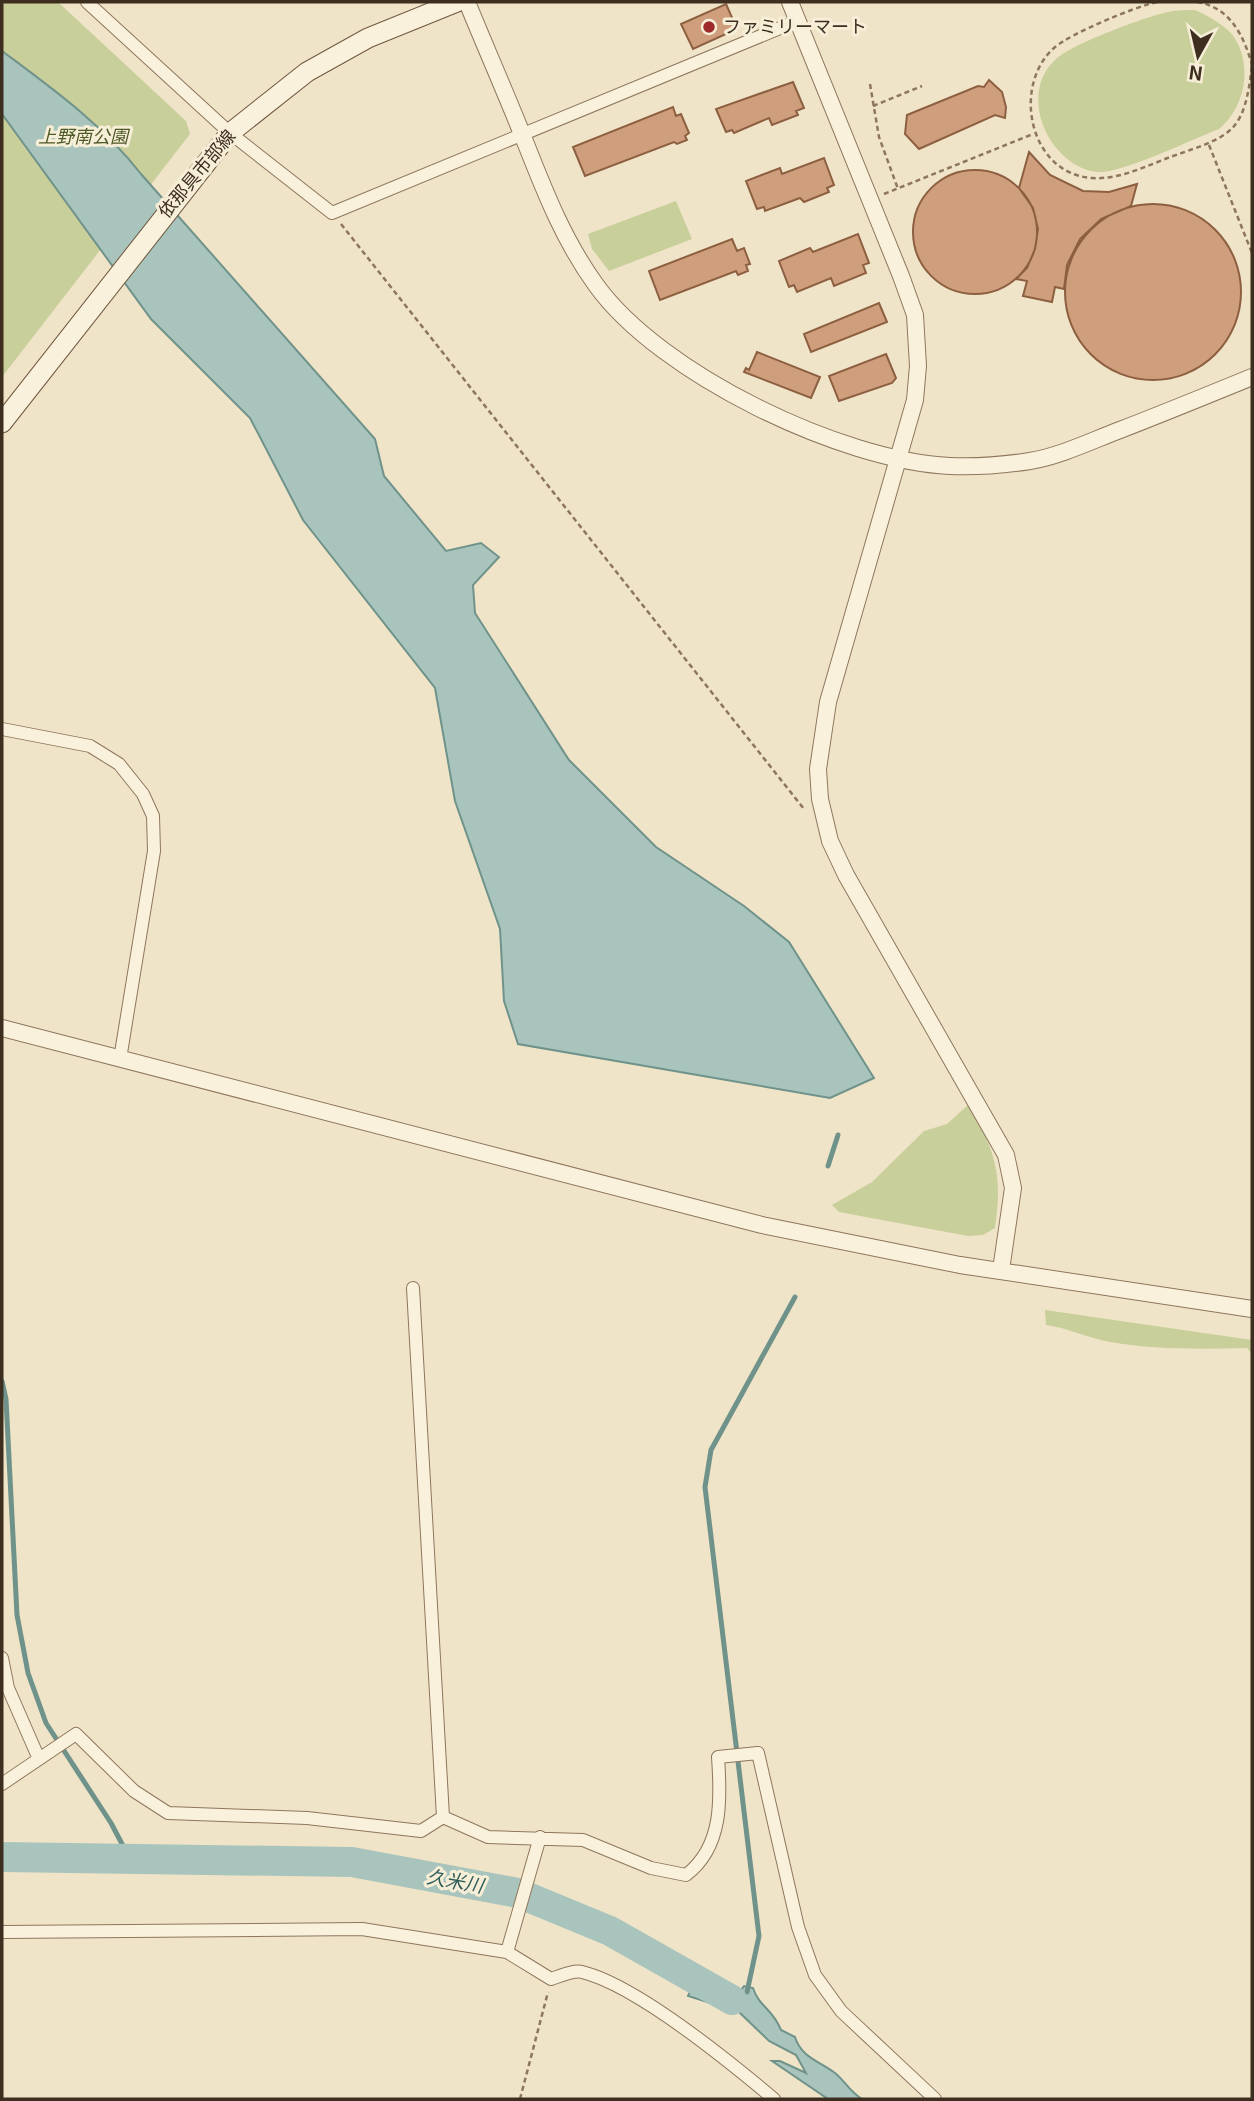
<svg xmlns="http://www.w3.org/2000/svg" width="1254" height="2101" font-family="Georgia,'Noto Sans JP',serif">
<style>
.green{fill:#c9cf9b}
.water{fill:#a9c4bc;stroke:#6f938a;stroke-width:2}
.lines{fill:none;stroke-linecap:round;stroke-linejoin:round}
.stream{stroke:#6f938a;stroke-width:5}
.river{stroke:#a9c4bc;stroke-width:30}
.building{fill:#cf9f7d;stroke:#8d5f41;stroke-width:2}
.minor-casing{stroke:#8d765c;stroke-width:14}
.tertiary-casing{stroke:#8d765c;stroke-width:18}
.secondary-casing{stroke:#6f573f;stroke-width:21}
.path{stroke:#8d765c;stroke-width:2.5;stroke-dasharray:5 3.5;stroke-linecap:butt}
.minor{stroke:#faf1dc;stroke-width:12}
.tertiary{stroke:#faf1dc;stroke-width:16}
.secondary{stroke:#faf1dc;stroke-width:19}
.poi-dot{fill:#9e2a2b;stroke:#f7eed8;stroke-width:2.5}
.labels{text-anchor:middle;stroke-width:6;stroke-linejoin:round;paint-order:stroke}
.poi-label{font-size:18px;fill:#3d2e20;stroke:#f7eed8;text-anchor:start}
.park-label{font-size:18px;font-style:italic;fill:#4d5a26;stroke:#f7eed8}
.street-label{font-size:18px;fill:#3d2e20;stroke:#f7eed8}
.water-label{font-size:19px;font-style:italic;fill:#2f5d5a;stroke:#f7eed8}
</style>
<rect width="100%" height="100%" fill="#f0e4c8"/>
<!-- green -->
<path class="green" d="M2,2H58L186,121L190,134L2,377Z
M1195,10C1208,16 1221,23 1231,33C1254,62 1246,107 1219,129C1193,139 1121,174 1097,172C1049,166 1017,95 1055,60C1071,44 1145,17 1168,12C1177,10 1186,10 1195,10Z
M676,201L692,239L609,271L592,249L588,234Z
M969,1104C995,1153 1003,1171 995,1228L983,1235L968,1236L839,1212L832,1205L872,1182L924,1131L947,1124Z
M1045,1310L1252,1340V1354L1247,1348C1201,1349 1155,1350 1110,1342C1088,1338 1068,1328 1046,1325Z"/>
<!-- water -->
<path class="water" d="M2,51C53,89 102,124 141,174L375,439L384,476L446,551L481,543L499,557L473,585L475,613L569,760L656,847L744,906L789,942L874,1078L830,1098L518,1044L504,1001L500,929L455,801L435,688L303,520L250,418L151,319L2,114Z
M700,1973L737,1996L744,1986L753,1988C759,2007 773,2009 781,2030L795,2037C801,2057 819,2061 835,2073C845,2081 850,2092 862,2099H828L772,2061H780L806,2073L796,2055L769,2041L739,2012L688,1996Z"/>
<g class="lines">
<!-- stream -->
<path class="stream" d="M828,1166L838,1135
M2,1381L6,1399L17,1615L28,1673L46,1723L111,1823L131,1861
M747,1992L759,1936L705,1487L711,1450L795,1297"/>
<!-- river -->
<path class="river" d="M2,1857L352,1862L518,1893L610,1931L732,2000"/>
</g>
<!-- building -->
<path class="building" d="M726,4L737,29L693,49L681,24Z
M989,80L1002,92L1006,107L1005,118L995,115L919,149L905,134L907,115L978,86L984,87Z
M793,82L804,108L796,111L798,115L772,125L769,118L734,133L732,130L726,132L716,109Z
M673,107L676,116L681,114L689,133L685,136L687,140L677,144L674,142L585,176L573,147Z
M1029,152L1050,175L1083,191L1109,192L1137,184L1131,206L1101,219L1080,239L1067,265L1064,289L1055,287L1052,302L1023,296L1027,281L1016,279L1027,268L1035,249L1038,229L1033,208L1019,188Z
M824,158L834,185L827,188L829,192L804,202L800,198L765,211L764,207L757,209L746,181L780,168L782,174Z
M913 232a62 62 0 1 1 124 0a62 62 0 1 1-124 0Z
M1065 292a88 88 0 1 1 176 0a88 88 0 1 1-176 0Z
M858,234L869,263L863,265L866,273L834,286L831,278L797,292L794,285L789,287L779,261L810,248L813,252Z
M732,239L737,251L744,248L750,264L746,265L748,271L738,275L736,271L660,300L649,271Z
M879,303L887,322L811,352L804,334Z
M757,352L820,377L811,398L744,372L746,368L749,370Z
M886,354L896,378L892,383L839,401L829,376Z"/>
<g class="lines">
<!-- minor casing -->
<g class="minor-casing">
<path id="minor" d="M87,2L230,133L332,213L797,21
M2,729L90,746L119,764L143,794L153,816L154,851L120,1059
M413,1288L443,1817
M2,1658L8,1688L39,1759
M2,1784L76,1734L134,1791L168,1813L307,1818L421,1831L443,1817
M443,1817L488,1837L583,1840L651,1868L686,1875C723,1847 721,1799 718,1757L758,1753L798,1927L815,1975L841,2011L935,2099
M2,1932L362,1929L507,1952L551,1979C560,1976 574,1970 582,1972C636,1985 730,2062 774,2099
M507,1952L540,1837"/>
</g>
<!-- tertiary casing -->
<g class="tertiary-casing">
<path id="tertiary" d="M467,2C485,46 504,89 522,134C543,187 562,238 596,285C660,374 842,461 950,466C976,467 1004,465 1030,461C1060,456 1091,441 1120,430C1164,413 1208,395 1252,377
M790,2L901,276L915,315L918,366L915,400L828,702L818,769L820,799L830,841L846,875L1006,1155L1013,1188L1001,1270
M2,1028L762,1225L960,1265L1252,1309"/>
</g>
<!-- secondary casing -->
<g class="secondary-casing">
<path id="secondary" d="M2,423L230,133L307,72L368,38L457,2"/>
</g>
<!-- path -->
<path class="path" d="M1157,2C1134,7 1072,33 1055,47C1011,85 1029,174 1092,178C1120,180 1148,165 1173,156C1234,135 1244,132 1252,66
M1197,2C1230,7 1244,36 1252,65
M870,84L879,137L898,189
M873,106L922,86
M1209,145L1252,253
M884,194L1033,134
M341,224L804,809
M520,2099L548,1992"/>
<!-- minor -->
<use href="#minor" class="minor"/>
<!-- tertiary -->
<use href="#tertiary" class="tertiary"/>
<!-- secondary -->
<use href="#secondary" class="secondary"/>
</g>
<!-- markers -->
<circle class="poi-dot" cx="709" cy="27" r="7"/>
<g class="labels">
<!-- poi labels -->
<g class="poi-label">
<text x="723" y="33">ファミリーマート</text>
</g>
<!-- park labels -->
<g class="park-label">
<text x="83" y="143">上野南公園</text>
</g>
<!-- street labels -->
<g class="street-label">
<text transform="translate(197 174) rotate(-50)" y="6">依那具市部線</text>
</g>
<!-- water labels -->
<g class="water-label">
<text transform="translate(455 1881) rotate(10)" y="7">久米川</text>
</g>
</g>
<!-- border -->
<rect width="1254" height="2101" fill="none" stroke="#3d2e20" stroke-width="7"/>
<!-- north arrow -->
<g transform="translate(1198 56) rotate(188)" stroke="#f7eed8" stroke-width="5" paint-order="stroke">
<path d="M0-5L12 26L0 18L-12 26Z" fill="#3d2e20"/>
<text y="-10" font-size="19" font-weight="bold" text-anchor="middle" fill="#3d2e20">N</text>
</g>
</svg>
